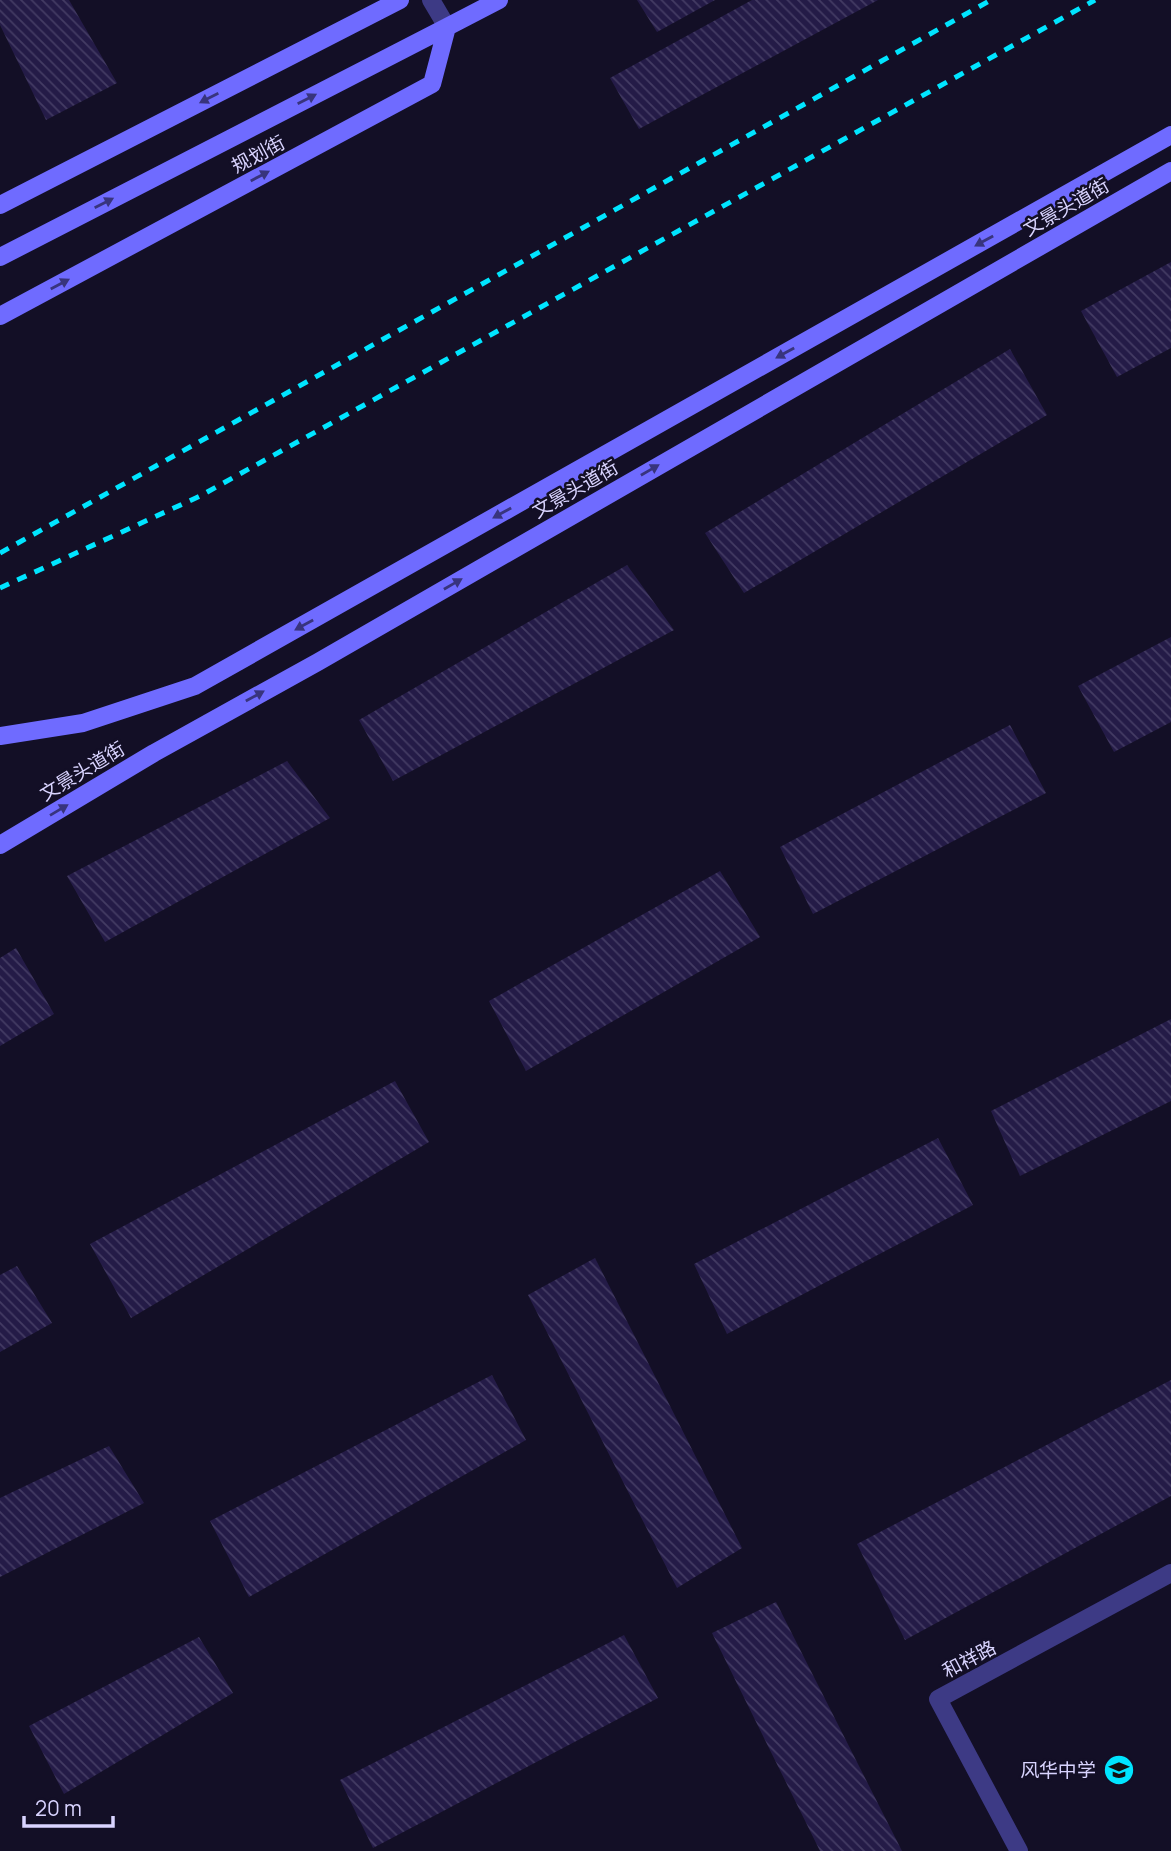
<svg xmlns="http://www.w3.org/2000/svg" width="1171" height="1851" font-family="Manrope,'Noto Sans SC',sans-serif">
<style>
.building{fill:url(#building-back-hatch)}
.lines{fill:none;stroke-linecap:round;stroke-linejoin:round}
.tertiary{stroke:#3d3a85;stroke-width:18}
.secondary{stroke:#6f6bff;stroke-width:18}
.rail{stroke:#00e5ff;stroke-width:5;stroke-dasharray:10 9;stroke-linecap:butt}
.oneway{fill:#38347d}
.labels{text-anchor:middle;stroke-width:5;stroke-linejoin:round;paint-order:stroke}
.street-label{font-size:19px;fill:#d9d4ff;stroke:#130f26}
.poi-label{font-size:19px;fill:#d9d4ff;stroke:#130f26;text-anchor:end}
</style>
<defs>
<pattern id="building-back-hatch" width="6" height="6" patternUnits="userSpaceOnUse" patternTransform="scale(1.75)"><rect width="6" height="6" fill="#241b47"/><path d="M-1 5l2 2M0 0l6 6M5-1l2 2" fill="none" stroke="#433b63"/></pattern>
</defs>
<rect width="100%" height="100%" fill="#130f26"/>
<!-- building -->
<path class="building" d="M0,0H69L117,83L46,120L0,25Z
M637,0H715L657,32Z
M752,0H878L639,129L610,78Z
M1171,262V348L1117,377L1081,311Z
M1010,349L1047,415L744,593L705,533Z
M627,565L674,630L393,781L359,720Z
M1171,637V722L1114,752L1078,686Z
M1010,725L1046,793L813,914L780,847Z
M287,761L330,818L105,942L67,876Z
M720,871L760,937L526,1071L489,1001Z
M16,948L54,1014L0,1046V958Z
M1171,1019V1101L1020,1176L991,1111Z
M395,1081L429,1142L131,1318L90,1244Z
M938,1138L973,1205L727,1334L694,1264Z
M595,1258L742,1548L677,1588L528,1295Z
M17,1266L52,1323L0,1352V1275Z
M492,1375L526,1440L249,1597L210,1521Z
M1171,1380V1496L905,1640L857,1544Z
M109,1446L144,1503L0,1577V1498Z
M776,1602L902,1851H820L712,1633Z
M624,1635L658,1698L373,1848L340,1780Z
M199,1637L233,1693L64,1794L29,1726Z"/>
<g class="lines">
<!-- tertiary -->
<path class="tertiary" d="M431,0L447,27
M1019,1851L938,1699L1171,1573"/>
<!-- secondary -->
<path class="secondary" d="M0,205L400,0
M0,257L447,27
M0,316L432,84L447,27L499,0
M0,736L83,723L195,686L1171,135
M0,845L154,753L318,662L1171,171"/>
<!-- rail -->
<path class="rail" d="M0,553L991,0
M0,588L200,496L1095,0"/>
</g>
<!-- one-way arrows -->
<defs><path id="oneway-solid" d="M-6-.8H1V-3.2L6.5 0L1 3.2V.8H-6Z" transform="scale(1.75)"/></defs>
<g class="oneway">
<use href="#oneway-solid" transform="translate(209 98) rotate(153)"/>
<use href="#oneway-solid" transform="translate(307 99) rotate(-27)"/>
<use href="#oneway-solid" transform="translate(260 176) rotate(-28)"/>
<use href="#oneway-solid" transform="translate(104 203) rotate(-27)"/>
<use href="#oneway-solid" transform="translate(984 241) rotate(151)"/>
<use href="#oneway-solid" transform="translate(60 284) rotate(-28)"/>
<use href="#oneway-solid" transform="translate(785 353) rotate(151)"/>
<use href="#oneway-solid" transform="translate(650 470) rotate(-30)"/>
<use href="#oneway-solid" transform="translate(502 513) rotate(151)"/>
<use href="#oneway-solid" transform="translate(453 584) rotate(-30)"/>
<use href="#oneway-solid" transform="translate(304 625) rotate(151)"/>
<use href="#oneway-solid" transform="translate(255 696) rotate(-29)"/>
<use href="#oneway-solid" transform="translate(59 810) rotate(-31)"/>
</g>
<!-- icons -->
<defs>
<g id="school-disc" transform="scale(1.575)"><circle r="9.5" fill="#00e5ff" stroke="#130f26"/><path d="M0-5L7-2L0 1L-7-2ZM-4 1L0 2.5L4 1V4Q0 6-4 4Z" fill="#111"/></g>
</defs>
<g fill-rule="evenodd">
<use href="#school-disc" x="1119" y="1770"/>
</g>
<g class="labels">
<!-- street labels -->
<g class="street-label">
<text transform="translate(258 154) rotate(-28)" y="7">规划街</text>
<text transform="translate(1066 207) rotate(-30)" y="7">文景头道街</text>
<text transform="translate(575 489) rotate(-30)" y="7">文景头道街</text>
<text transform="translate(82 771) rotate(-31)" y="7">文景头道街</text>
<text transform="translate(969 1659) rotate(-28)" y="7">和祥路</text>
</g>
<!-- poi labels -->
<g class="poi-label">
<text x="1096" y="1777">风华中学</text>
</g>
</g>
<!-- scale -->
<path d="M24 1816v10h89v-10" fill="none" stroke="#d9d4ff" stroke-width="3.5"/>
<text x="35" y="1816" font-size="21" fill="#d9d4ff" stroke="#130f26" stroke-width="5" paint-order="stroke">20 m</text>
</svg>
